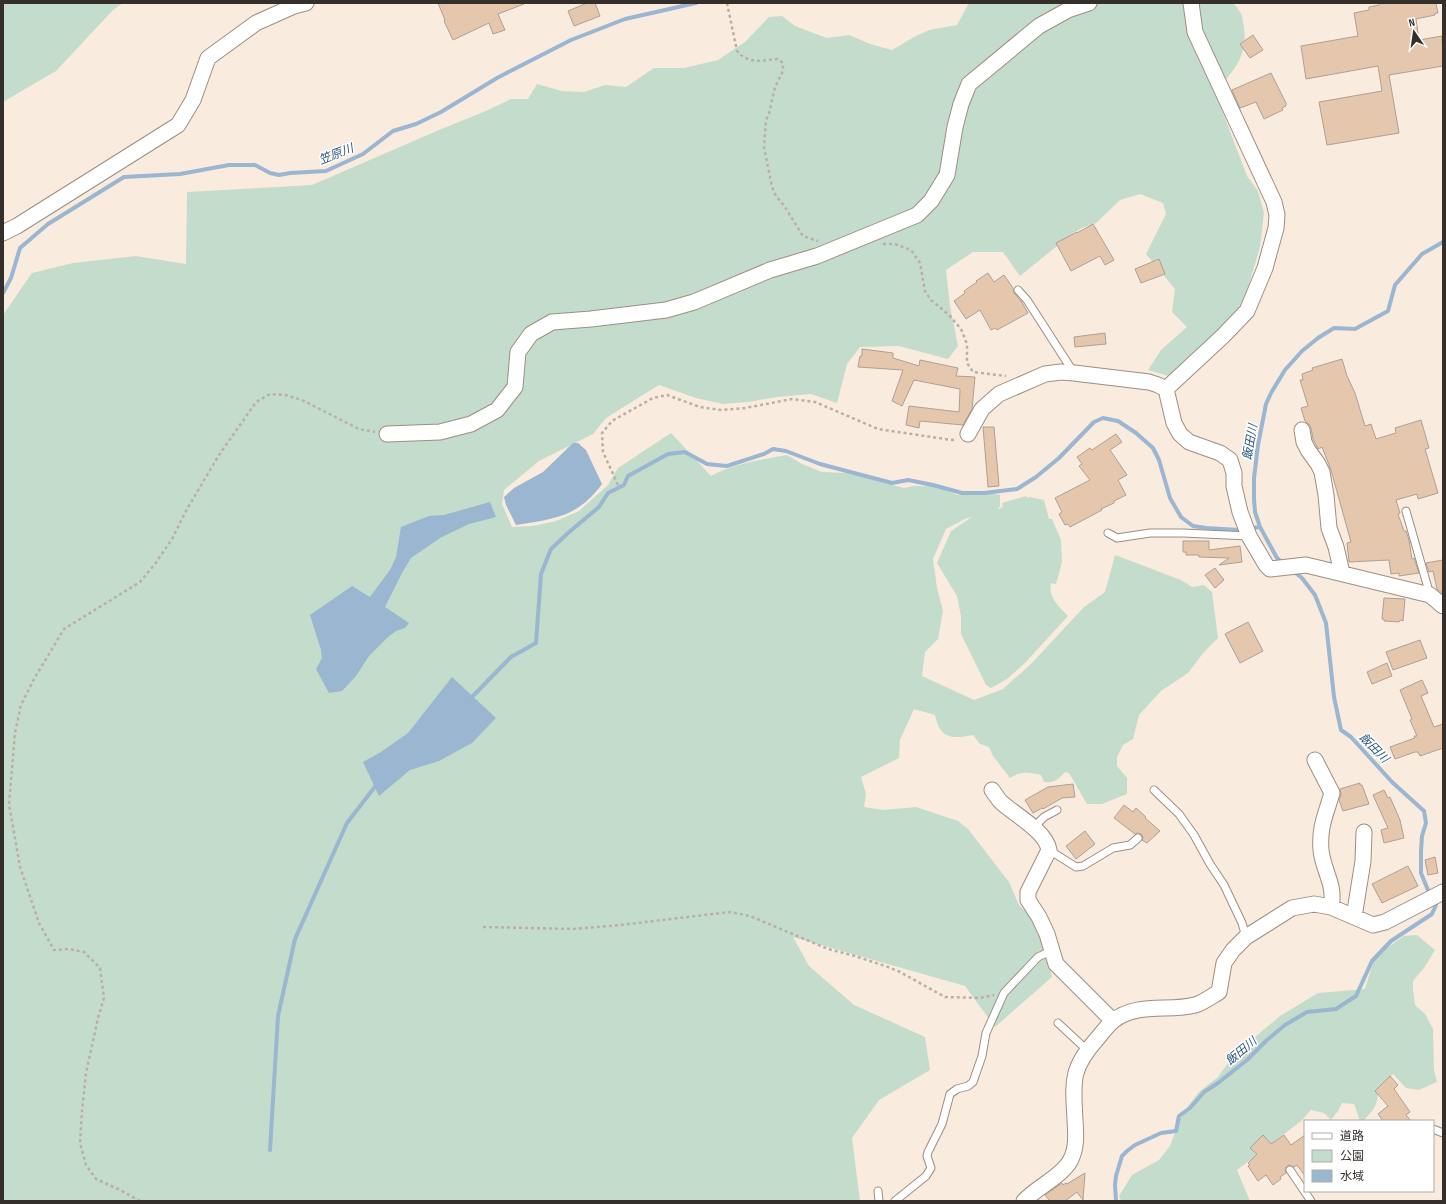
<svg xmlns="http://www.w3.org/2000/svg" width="1446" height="1204" font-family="'Sofia Sans Condensed','Noto Sans JP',sans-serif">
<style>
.green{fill:#c4dccc}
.water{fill:#9ab6d0}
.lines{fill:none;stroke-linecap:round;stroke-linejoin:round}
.stream{stroke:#9ab6d0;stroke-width:4}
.building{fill:#e5c7ae;stroke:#aea095}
.service-casing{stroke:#9c8e83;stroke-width:9}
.minor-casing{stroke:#9c8e83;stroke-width:17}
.path{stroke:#bbafa5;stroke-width:2.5;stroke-dasharray:3 3;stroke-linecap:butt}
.service{stroke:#fff;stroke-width:7}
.minor{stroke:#fff;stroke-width:15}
.labels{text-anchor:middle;stroke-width:3;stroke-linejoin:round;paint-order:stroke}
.water-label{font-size:12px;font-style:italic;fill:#2e5a7f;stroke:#fff}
</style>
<rect width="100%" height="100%" fill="#faebdf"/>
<!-- green -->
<path class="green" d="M3,3H123L113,10L56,71L3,102Z
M969,3H1233C1242,13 1242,14 1244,27C1248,57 1233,71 1215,92L1247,176L1258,191L1264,213L1260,247L1249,284L1238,312L1172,377L1148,370L1161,350L1187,327L1172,312L1175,289L1146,254L1166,214L1163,203L1140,194L1120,200L1096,223L1084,227L1073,233L1020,276L1003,252H973L946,270L950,306L958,346L948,359L899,346L860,347L847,364L837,403L811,394L777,397L748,402L723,404L696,398L659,385L606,418L593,434L539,461L504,490L502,504L512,527L533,526L556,521L579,511L608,485L618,468L671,433L711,476C735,463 761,460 787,455L802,464L822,472L847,473L904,488L914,486H936L957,495L984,492L1000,495V506L998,509L1003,507L1002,503L1026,496L1027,498L1030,497L1044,500L1049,519H1052L1061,540L1062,562L1056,584L1051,583C1048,598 1059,606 1068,616L1025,663L1007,679L991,688L986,685L961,634V616L957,596L937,563L951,531L972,517L967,518L946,529L933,559L937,588L943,611L938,639L925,652L922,676L974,700L1003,689L1031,664L1084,607L1105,592L1115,555L1181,580L1192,587L1204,585L1212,592L1218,638L1204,652L1188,673L1161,691L1139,715L1133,739L1123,745L1117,757V766L1127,778V794L1102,804H1087L1069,773L1065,772C1058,780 1054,783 1044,782L1041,775C1029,772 1020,771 1010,778L993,756L989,747L980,744L973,735C961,737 946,741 939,727C937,724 936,719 935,715L914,709L900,740L899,758L861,777L866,794L864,807L883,810L916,807L958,821L968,829L1009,882L1019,905L1036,921L1044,942L1052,977L995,1027L965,986L793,937L809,966L854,1005L925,1037L930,1070L879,1100L852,1138L860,1201H3V315L32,273L73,263L136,256L186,264L187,192L312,185L439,130L486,111L511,99H528L537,84L562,91L584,92L605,85L626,87L654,68H684L718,60L745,42L769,17L782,16L795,26L827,38L849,35L870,44L892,50L914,37L929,30L957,25Z
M1417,935L1435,950L1424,968L1413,981V990L1415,1005L1425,1014L1433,1029L1434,1070L1437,1082L1419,1090L1406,1088L1393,1074L1379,1087C1377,1105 1376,1108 1363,1121H1360L1354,1104L1342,1103L1338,1111L1331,1120L1324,1113L1311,1110L1301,1121L1237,1170L1250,1201H1121L1119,1196L1132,1175L1159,1160L1170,1146L1182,1114L1199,1092L1218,1077L1234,1055L1280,1016L1318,993L1365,989L1375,956L1404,936Z"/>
<!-- water -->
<path class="water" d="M573,443H578L586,450L602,484C578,517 554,519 516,525L506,505L504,497L514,488L543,472Z
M490,502L496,517L469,524L440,538L411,558L402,573L385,607L409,623L405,628L396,631L388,637L369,656L356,676L342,691L329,693L316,669L322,658L321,650L310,615L352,586L370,597L390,570L396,557L401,527L429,516L444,515Z
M452,677L496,718L472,743L439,761L410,770L379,796L363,762L381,752L408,733Z"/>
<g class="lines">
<!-- stream -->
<path class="stream" d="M3,293L11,278L20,248L48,224L124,177L180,174L229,165H255L270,173L279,175L290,173L326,171L363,154L393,131L416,124L441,112L497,78L571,40L625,19L696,3
M1283,563L1277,558L1260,527L1255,512L1254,499V478L1258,445L1266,404L1271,393L1285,370L1302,351L1318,338L1334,328L1355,329L1388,311L1395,285L1422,254L1443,242
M1293,571L1302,578L1315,595L1326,623L1334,697L1341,730L1351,737L1392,782L1424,811L1426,823L1422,836L1421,851V873L1430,895
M469,700L511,657L536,643L541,574L551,549L568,533L599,507L608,493L624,485L628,476L668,454L685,452L707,464L727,466L764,454L773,449L786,451L820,464L892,483L908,480L933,485L962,493H984L1017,489L1036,477L1059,458L1094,422L1103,418L1118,421L1136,433L1153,448L1159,460L1170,498L1181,517L1193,526L1206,528L1239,530L1260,527
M270,1150L278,1016L295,939L347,823L377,784
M1116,1201L1115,1185L1116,1176L1122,1156L1127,1151L1135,1145L1161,1133L1176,1131L1179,1116L1190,1108L1204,1092L1218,1083L1247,1060L1267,1040L1285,1025L1307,1012L1336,1009L1356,996L1372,961L1391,941L1432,914L1436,905L1433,901"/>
</g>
<!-- building -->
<path class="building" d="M438,3H524V4L498,14L505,30L493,34L489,23L453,40L444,21L445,20Z
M587,3H595L600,16L574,26L568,11Z
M1379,3H1436L1438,13H1435V15L1416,19L1419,40L1442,36L1443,66L1389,75L1399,133L1327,145L1319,102L1382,91L1378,66L1306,79L1301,46L1358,36L1354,13L1369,10V7L1379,5Z
M1253,35L1263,50L1250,58L1240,44Z
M1271,73L1286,103V106L1282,108L1283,110L1264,119L1256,102L1240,108L1232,90Z
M1093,224L1114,260L1105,265L1100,256L1071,271L1056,243L1077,232V233Z
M1159,259L1165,274L1141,283L1135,269Z
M988,273L994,282L1004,275L1013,288L1014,293L1021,301L1028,313L997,330L995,328L991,330L980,310L966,319L954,301L965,293L964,291L977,282L976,281Z
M1105,333L1106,344L1075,347L1074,337Z
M862,349L893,353V358L919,366L920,360L958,368L956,376L975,377L972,409L963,425L920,421L919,428L906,425L909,406L959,412L960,389L914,380L902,406L892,401L903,370L858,367L860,356H862Z
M1342,359L1347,376L1355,393L1365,426L1371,424L1376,439L1396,433L1395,428L1421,420L1429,448L1425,449L1438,493L1418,499L1417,494L1396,500L1400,513L1398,514L1404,531H1406L1409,540L1412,559L1414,558L1419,573L1399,576V573L1391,574L1389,560L1349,562L1347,543L1351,542L1331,470L1322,447L1318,449L1313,439L1311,428L1309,424L1305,421L1301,408L1308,406L1300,380H1303L1302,374L1313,370L1312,368Z
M983,427H994L999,486L988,487Z
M1116,434L1122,442L1110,450L1127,475L1118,480L1126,495L1114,501V503L1101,509L1102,510L1070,527L1068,524L1065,525L1059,514L1062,512L1055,498L1090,480L1079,466L1082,464L1077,457L1090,448L1092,450Z
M1183,541H1209V550L1240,546L1242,562L1219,565L1229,558L1199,557V555H1186V552H1183Z
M1443,560V594L1437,589L1433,571L1429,572L1426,563Z
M1215,568L1224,580L1215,588L1205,575Z
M1384,598L1405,599L1403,621L1400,620L1399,622L1384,621V619H1382Z
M1248,622L1263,651L1240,663L1225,634Z
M1420,640L1427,658L1393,670L1386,652Z
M1387,663L1392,676L1372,684L1367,672Z
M1422,680L1428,693L1421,696L1434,727L1443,724V748L1420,756L1418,752H1415L1395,759L1390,747L1415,738L1414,736H1417L1410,720L1412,719L1400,690Z
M1360,783V785H1362L1369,804L1343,811L1339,800L1341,795L1340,789Z
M1073,784L1075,797L1062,798L1043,809L1042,808L1033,813L1025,800L1048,787Z
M1384,790L1388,798L1390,797L1400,820L1404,838L1384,843L1381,830L1388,828L1373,795Z
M1124,805L1133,812L1136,808L1146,817L1145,818L1160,831L1147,843L1142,840L1143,837L1141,834L1137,833L1135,834L1114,818Z
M1085,831L1095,844L1076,859L1066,846Z
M1435,857L1438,873L1428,875L1425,860Z
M1408,866L1418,886L1382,903L1372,884Z
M1390,1076L1398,1085L1394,1089L1410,1112L1406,1115L1411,1121H1383L1378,1114L1388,1106L1375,1091Z
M1263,1135L1271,1144L1284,1135L1291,1145L1305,1135V1176L1297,1165L1294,1167L1289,1165L1285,1168L1286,1173L1280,1177L1281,1179L1273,1185L1266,1175L1258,1181L1248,1166L1250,1165L1248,1163L1257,1154L1250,1148Z
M1085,1173L1083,1200L1077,1192L1065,1201H1050L1045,1195L1062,1183L1063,1185L1066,1183L1067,1184Z"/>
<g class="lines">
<!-- service casing -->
<g class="service-casing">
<path id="service" d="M1018,290L1027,300L1074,373
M1406,511L1430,595
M1108,533L1117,538L1150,533H1183L1249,536
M1154,790L1179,814L1194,835L1210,864L1224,885L1242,923L1246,937
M1039,830L1038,823L1044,817L1057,810
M1049,850L1076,867L1083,866L1113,848L1130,845L1138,838
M1058,1023L1087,1050
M1433,1129L1443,1133
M1290,1170L1311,1201
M878,1191L879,1201
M895,1201L926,1176L931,1168L927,1156L928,1152L942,1124L950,1094L957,1089L968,1086L973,1082L982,1056L986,1033L1004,993L1038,957L1051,951"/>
</g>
<!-- minor casing -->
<g class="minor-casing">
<path id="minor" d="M3,233L17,226L178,125L193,100L208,58L256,23L294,6L306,3
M1166,389L1223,336L1247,311L1265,268L1276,228L1277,215L1274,202L1195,32L1191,3
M1302,430L1304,442L1308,450L1318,464L1322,472L1326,495L1329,528L1336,547L1342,573
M387,434L440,432L471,424L497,410L515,387L518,352L531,334L552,322L591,319L666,310L694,302L770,270L817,256L917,215L931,201L947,175L955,127L961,104L969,84L1039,26L1068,10L1089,3
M968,434L982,409L999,394L1045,374L1061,372L1074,373L1149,382L1158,385L1166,389L1174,423L1180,434L1189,442L1220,453L1230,460L1234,473V486L1240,512L1249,536L1266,565L1270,569L1306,565L1430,595L1443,606
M1315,760L1332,793C1326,814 1319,827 1321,850C1323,871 1336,885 1331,907
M992,790C995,794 998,799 1001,802C1015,815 1046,831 1049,850L1028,892V900L1039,917L1047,934L1056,964L1113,1021
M1354,917L1363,861L1364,832
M1024,1201C1037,1187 1062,1176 1070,1161C1077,1149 1076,1134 1075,1120C1073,1082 1070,1069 1097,1039C1102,1033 1107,1026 1113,1021C1136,1002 1169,1012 1195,1005C1203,1003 1212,996 1219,992L1224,963L1233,950L1246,937L1292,908L1314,904L1331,907L1373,925L1385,922L1443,892"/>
</g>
<!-- path -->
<path class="path" d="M727,3L737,51C749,65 762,60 778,59L783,63V71L775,87L769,114L766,120L764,147L772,187L776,196L785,207L803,236L818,241
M883,244H895L911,250L920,263L925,291L931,300L949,315L961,329L967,344V363L973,372L1006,376
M618,485L603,452L602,433L612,421L653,398L667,395L700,407L721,410L745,408L792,399L815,402L878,429L952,440L957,439
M483,927L573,929L620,925L730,912L750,916L828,949L855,956L888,967L900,972L945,997L980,998L994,995
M140,1201L120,1190L96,1179L86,1165L80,1143L82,1111L86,1073L98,1018L104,998L100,968L84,952L69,949L54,950L39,923L20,867L9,804L15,733L21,705L34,679L64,629L140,582L155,564L172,539L187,509L219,455L256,402L270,394L285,395L302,400L359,429L375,432"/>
<!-- service -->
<use href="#service" class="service"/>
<!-- minor -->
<use href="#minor" class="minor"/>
</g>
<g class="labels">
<!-- water labels -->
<g class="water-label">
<text transform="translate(336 154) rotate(-21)" y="4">笠原川</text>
<text transform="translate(1250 442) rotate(-80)" y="4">飯田川</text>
<text transform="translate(1374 748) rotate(45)" y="4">飯田川</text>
<text transform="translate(1241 1051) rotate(-40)" y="4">飯田川</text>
</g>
</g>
<!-- border -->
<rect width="1446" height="1204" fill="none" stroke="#352f2b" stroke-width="8"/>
<!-- legend -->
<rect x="1304" y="1120" width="130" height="72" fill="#ffffff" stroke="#aeacaa"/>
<rect x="1312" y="1133" width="20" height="6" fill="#ffffff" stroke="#aeacaa"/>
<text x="1340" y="1140" font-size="12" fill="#352f2b">道路</text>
<rect x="1312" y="1150" width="20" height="12" fill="#c4dccc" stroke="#aeacaa"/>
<text x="1340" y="1160" font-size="12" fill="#352f2b">公園</text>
<rect x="1312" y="1170" width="20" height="12" fill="#9ab6d0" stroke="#aeacaa"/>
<text x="1340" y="1180" font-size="12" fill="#352f2b">水域</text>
<!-- north arrow -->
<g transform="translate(1414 32) rotate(347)" stroke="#ffffff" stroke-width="3" paint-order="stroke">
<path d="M0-3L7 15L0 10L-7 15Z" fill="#352f2b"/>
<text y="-6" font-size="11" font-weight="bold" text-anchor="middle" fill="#352f2b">N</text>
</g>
</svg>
